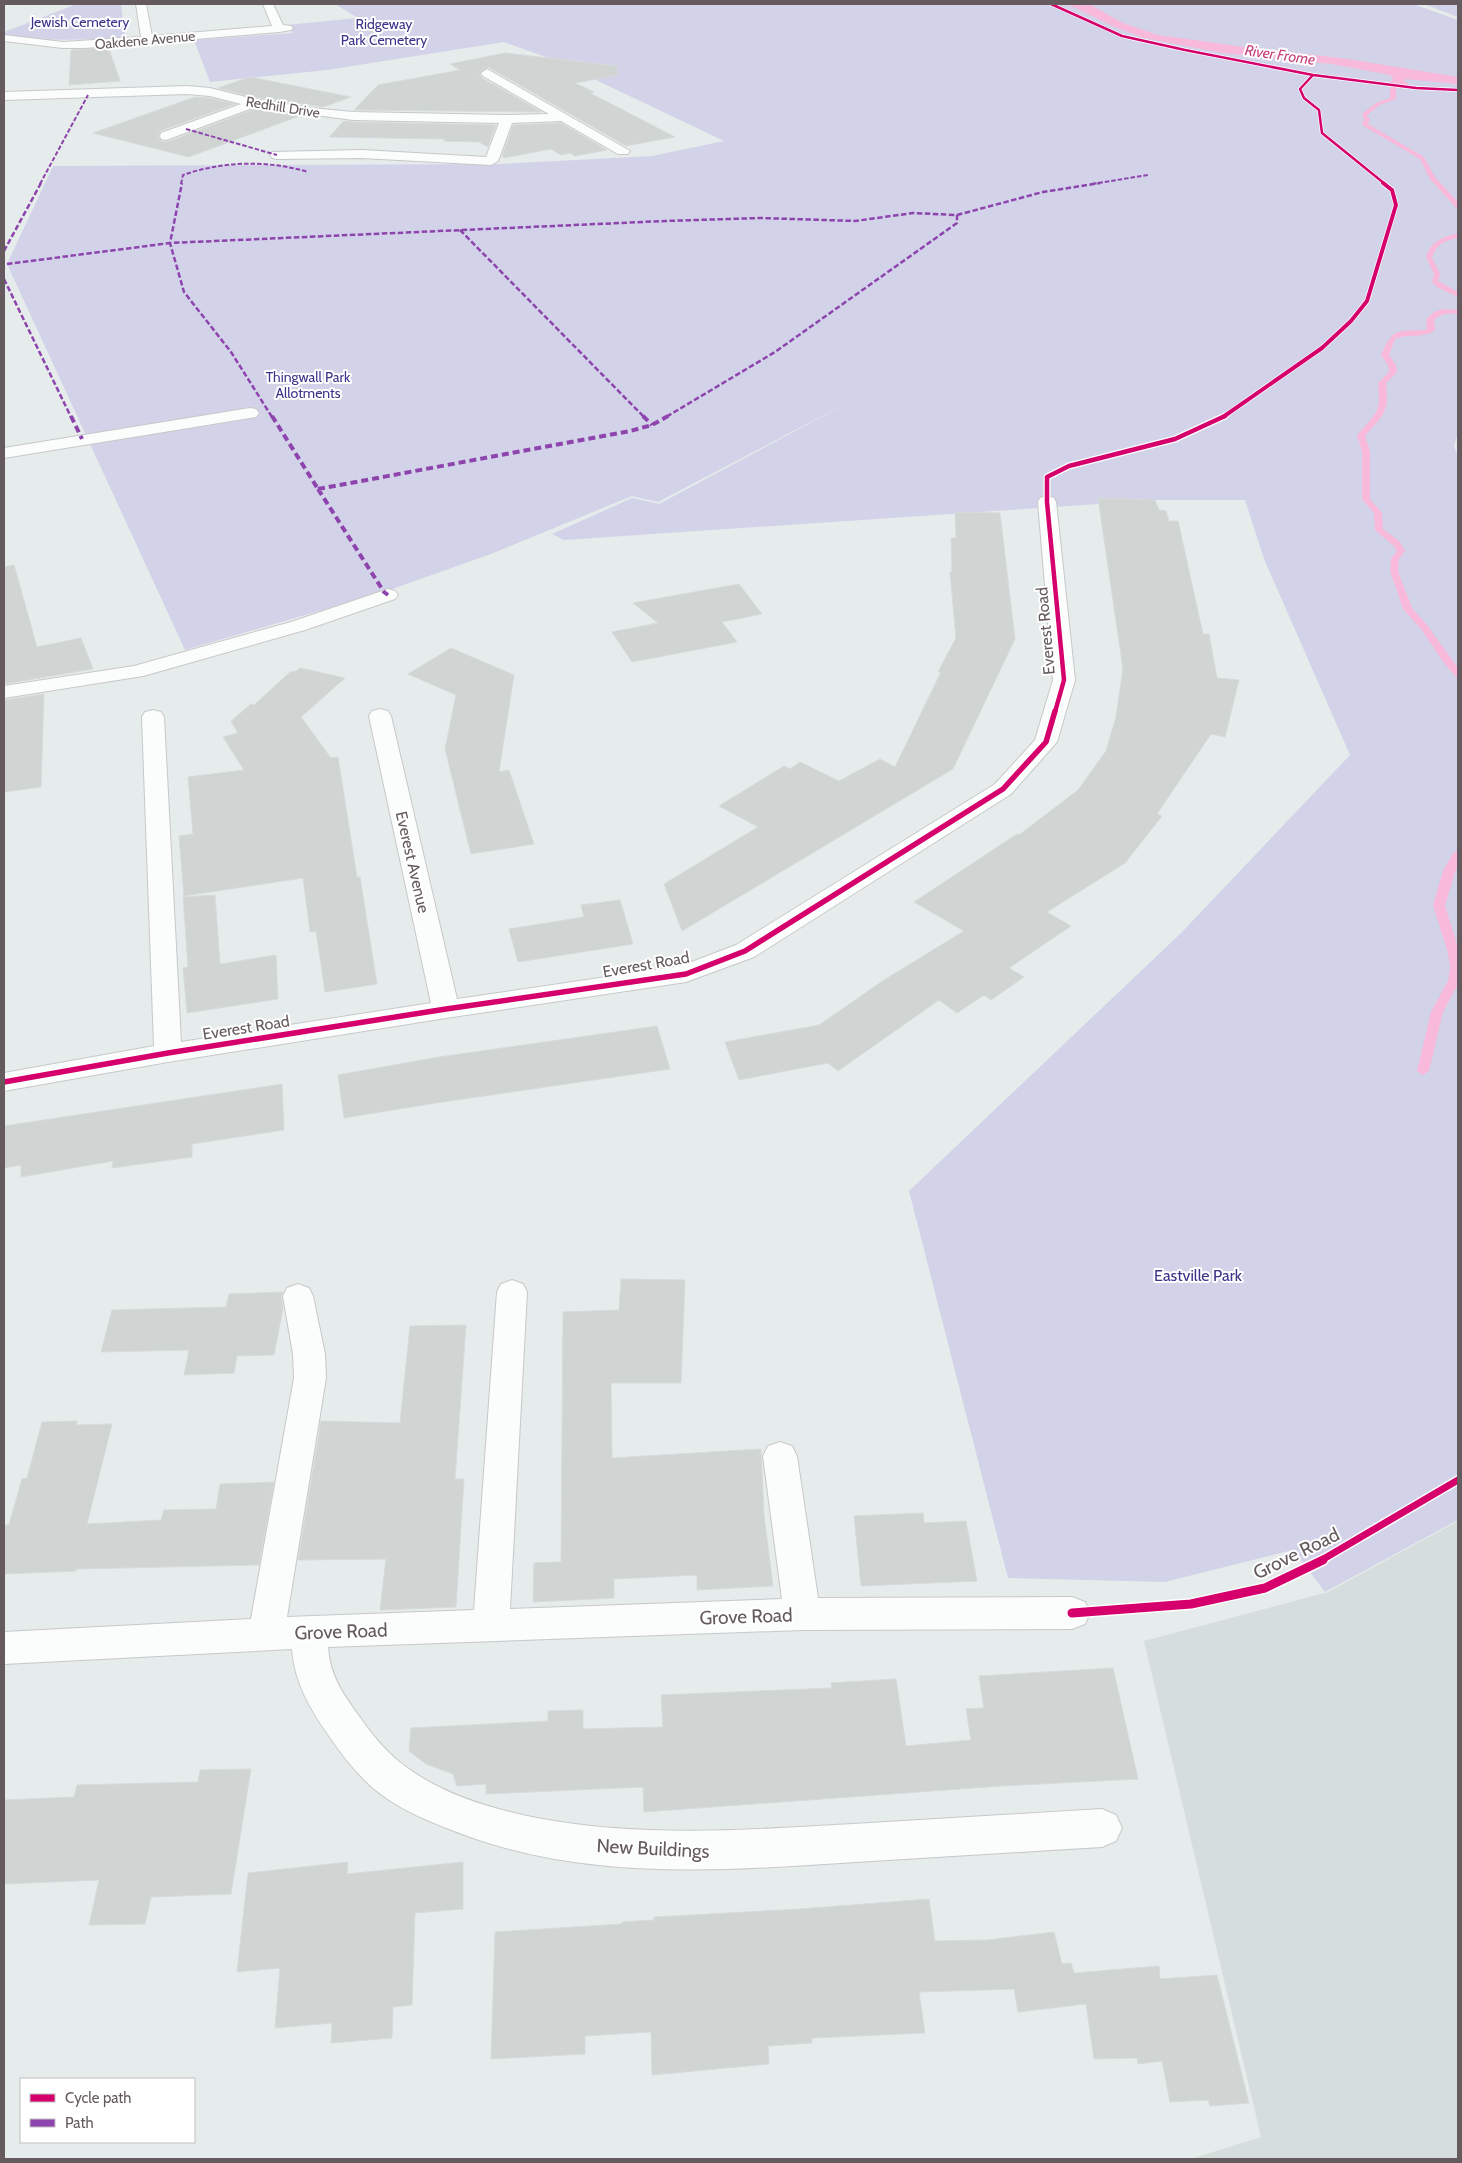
<svg xmlns="http://www.w3.org/2000/svg" width="1462" height="2163" font-family="Cabin,sans-serif">
<style>
.education{fill:#d5dedc}
.green{fill:#d2d3e9}
.water{fill:#f8b9da}
.lines{fill:none;stroke-linecap:round;stroke-linejoin:round}
.stream{fill:#f8b9da;fill-rule:evenodd}
.building{fill:#d0d4d3;stroke:#d5dcda}
.minor-casing{stroke:#c7c8c8;stroke-width:2}
.minor{fill:#fbfcfc;fill-rule:evenodd}
.quiet-far2{stroke:#8e44ad;stroke-width:2;stroke-dasharray:4.5 2;stroke-linecap:butt}
.quiet-far1{stroke:#8e44ad;stroke-width:2.5;stroke-dasharray:5.5 2.5;stroke-linecap:butt}
.quiet{stroke:#8e44ad;stroke-width:4;stroke-dasharray:7 4;stroke-linecap:butt}
.cycleway-far5-casing{stroke:#fff;stroke-width:4}
.cycleway-far4-casing{stroke:#fff;stroke-width:5.5}
.cycleway-far3-casing{stroke:#fff;stroke-width:7}
.cycleway-far2-casing{stroke:#fff;stroke-width:8}
.cycleway-far1-casing{stroke:#fff;stroke-width:10}
.cycleway-casing{stroke:#fff;stroke-width:12}
.cycleway-far5{stroke:#d6006c;stroke-width:2.5}
.cycleway-far4{stroke:#d6006c;stroke-width:4}
.cycleway-far3{stroke:#d6006c;stroke-width:4.5}
.cycleway-far2{stroke:#d6006c;stroke-width:5.5}
.cycleway-far1{stroke:#d6006c;stroke-width:7}
.cycleway{stroke:#d6006c;stroke-width:9}
.labels{text-anchor:middle;stroke-width:4;stroke-linejoin:round;paint-order:stroke}
.far-park-label{font-size:14px;fill:#3c348b;stroke:#fff}
.far-street-label{font-size:14px;fill:#655b5f;stroke:#fff}
.far-water-label{font-size:15px;font-style:italic;fill:#c7417b;stroke:#fff}
.street-label{font-size:16px;fill:#655b5f;stroke:#fff}
.park-label{font-size:16px;fill:#3c348b;stroke:#fff}
.near-street-label{font-size:19px;fill:#655b5f;stroke:#fff}
</style>
<rect width="100%" height="100%" fill="#e6eceb"/>
<!-- education -->
<path class="education" d="M1458,1521V2159H1191L1261,2137L1144,1641L1328,1592Z"/>
<!-- green -->
<path class="green" d="M77,4H121L125,37C84,40 44,42 4,35V32Z
M335,4H1413L1458,20V433L1454,446L1458,457V1520L1325,1592L1293,1550L1165,1582L1008,1578L909,1191L1181,933L1350,755L1264,559L1245,500H1159L564,540L552,534L632,498L659,504L866,393L658,502L632,496L491,554L384,592L185,650L7,264L53,166L499,164L652,156L724,141L554,60L504,42L327,70L210,82L194,40L293,33L286,25L358,18Z
M1424,4H1458V17Z"/>
<!-- water -->
<path class="water" d="M1067,4H1089L1123,23L1158,35L1237,46L1348,59L1458,77V84L1405,79L1404,81L1408,83L1407,85L1390,83L1393,78L1390,75L1332,64L1223,53L1144,38L1117,28Z"/>
<g class="lines">
<!-- stream -->
<path class="stream" d="M1399,72L1404,73L1396,90V99L1380,105L1367,115L1370,119L1368,124L1424,157L1435,177L1457,201L1458,210L1430,179L1420,159L1362,125L1364,119L1362,114L1376,103L1390,98V90Z
M1458,233V237L1442,243L1436,249L1432,257L1440,274L1438,281L1458,292V297L1437,287L1432,282L1434,274L1426,257C1431,241 1443,237 1458,233Z
M1443,309L1458,310V314C1448,313 1442,313 1434,320L1435,330C1425,339 1407,333 1395,339L1389,355L1396,365L1397,372L1386,383C1389,414 1384,414 1365,436L1370,451V499L1382,513L1383,529L1400,542L1405,551L1399,559L1398,571L1412,608L1427,625L1458,668V677L1455,676L1444,663L1421,629L1403,609L1390,571L1391,559L1397,551L1394,546L1375,530L1374,513L1362,499V451L1357,436C1376,411 1381,417 1378,383L1389,372L1388,365L1381,355C1393,327 1398,331 1426,330L1427,318L1434,312Z
M1458,850V863L1445,905L1458,948V984L1443,1012L1429,1071L1423,1075L1417,1071L1431,1012L1448,981L1450,967L1448,953L1433,905L1443,871L1453,853Z"/>
</g>
<!-- building -->
<path class="building" d="M105,48L109,49L120,81L69,85L71,50Z
M505,53L617,66V75L575,83L594,92L590,93L675,137L626,146L488,67L479,73L482,78L542,112L354,110L378,85L460,70L450,64Z
M250,77L351,97L323,107L254,97L218,88Z
M195,97L210,98L235,104L160,131L158,137L161,141L167,142L255,109L302,115L189,157L93,133Z
M344,121L353,122L496,125L488,147L479,142L444,141L445,139L329,137Z
M561,123L607,150L575,156L570,153L561,155L551,149L504,158L502,156L513,125Z
M1098,498L1155,500L1159,510L1166,511L1169,521H1178L1203,634H1209L1217,678L1239,680L1225,737L1211,734L1157,814L1162,816L1125,863L1047,912L1071,926L1009,968L1024,977L991,1000L984,995L957,1013L939,1000L838,1071L828,1063L739,1080L725,1042L819,1025L884,980L964,931L914,902L1017,834L1019,835L1078,790L1106,751L1116,717L1123,669Z
M955,512L1000,513L1015,639L953,769L682,931L664,884L758,827L719,806L784,766L790,769L800,762L839,781L880,759L895,767L941,672H938L956,638L950,572H952L951,538H956Z
M14,565L37,647L81,638L93,669L4,684V567Z
M739,584L762,614L722,622L737,642L632,662L612,632L658,623L633,603Z
M451,648L514,675L499,772L509,770L534,844L471,854L445,749L456,695L408,674Z
M300,668L345,678L301,717L331,758L338,757L357,877H360L377,984L325,992L316,931L310,932L303,878L184,896L179,836L193,834L188,777L244,770L223,737L238,733L231,721L251,704L254,705L290,672L296,671Z
M44,694L41,787L4,792V700Z
M215,895L220,964L276,955L278,999L187,1013L183,968L188,967L183,897Z
M620,900L633,944L518,962L509,929L584,917L581,905Z
M657,1026L670,1069L436,1103L344,1118L338,1075L439,1057Z
M282,1084L284,1130L192,1144V1157L112,1168L113,1161L21,1177V1165L4,1168V1126Z
M621,1279L685,1280L681,1383H611L612,1458L761,1449L764,1515L773,1586L697,1590V1575L614,1579V1598L533,1602L534,1563L561,1562L563,1312L619,1310Z
M283,1292L281,1296L283,1308L274,1355L237,1356L234,1373L184,1375L189,1350L101,1352L112,1310L226,1307L229,1294Z
M466,1325L455,1479H464L456,1607L380,1610L386,1559L298,1560L321,1421L400,1423L410,1326Z
M77,1421L76,1425L112,1424L87,1524L161,1520L164,1510L216,1509L220,1484L274,1482L259,1565L76,1569V1571L4,1574V1525H9L22,1479L27,1478L42,1422Z
M923,1513L924,1523L966,1521L977,1581L861,1586L854,1516Z
M1113,1668L1138,1779L1001,1786L644,1812L643,1787L486,1794V1784L457,1786L453,1774L426,1764L409,1751L411,1728L548,1721V1711L583,1710V1729L663,1727L661,1695L832,1688L831,1683L896,1679L906,1746L971,1740L966,1709L984,1708L979,1676Z
M251,1769L231,1894L151,1897L145,1924L89,1925L99,1880L4,1884V1800L74,1797L77,1785L198,1782L200,1770Z
M348,1862L347,1874L463,1862V1909L415,1913L412,2005L393,2007L392,2038L331,2043L332,2023L275,2028L280,1968L237,1972L248,1873Z
M929,1899L935,1941L986,1940L1054,1932L1062,1964L1071,1963L1074,1973L1159,1966L1160,1979L1217,1975L1249,2103L1210,2106L1208,2100L1170,2102L1162,2061L1138,2064L1137,2058L1094,2059L1086,2004L1018,2012L1014,1989L919,1992L925,2033L812,2038V2043L768,2046L769,2064L652,2075L651,2032L585,2036V2054L491,2059L495,1932L622,1924V1922L654,1920V1917L800,1909Z"/>
<g class="lines">
<!-- minor casing -->
<g class="minor-casing">
<path id="minor" d="M136,4H146L152,36L272,26L263,4H273L283,25L291,26L293,28L291,30L279,32L85,48H63L4,41V35L63,42L141,37Z
M487,69L630,151L628,154H618L561,121L512,123L498,161L491,165L362,158L277,159L272,158L270,155L272,152L362,150L486,157L499,123L353,120L255,107L166,140L161,139L160,136L161,133L241,104L210,96L187,94L4,100V92L187,86L210,88L254,99L311,108L353,112L507,115L549,114L483,76L481,73Z
M250,408L256,409L259,413L256,417L4,458V448Z
M1047,496L1054,498L1056,502L1075,680L1057,742L1011,794L754,957L686,982L446,1018L168,1062L4,1091V1073L154,1046L142,717L145,712L153,710L161,712L164,717L181,1042L431,1003L369,716L372,711L380,709L388,711L391,716L457,999L681,966L736,945L995,784L1035,740L1053,680L1038,502L1040,498Z
M388,589L395,591L398,595L395,599L305,630L143,676L4,698V686L134,666L291,622Z
M512,1280L523,1284L527,1292L510,1609L782,1599L763,1456L768,1446L780,1442L792,1446L797,1456L818,1598L1072,1597L1085,1602L1090,1613L1085,1624L1072,1629L802,1630L328,1647C330,1676 343,1694 359,1716C372,1735 387,1753 406,1767C444,1795 491,1809 537,1818C642,1838 747,1830 853,1824C936,1819 1019,1814 1102,1809L1116,1815L1122,1828L1116,1841L1102,1847C1020,1852 938,1857 856,1862C719,1871 579,1882 449,1829C423,1819 395,1807 373,1788C356,1773 342,1755 329,1736C311,1710 294,1682 292,1649L4,1664V1632L251,1619L294,1378L293,1354L283,1296L287,1288L298,1284L309,1288L313,1296L325,1354L326,1378L287,1617L474,1610L497,1292L501,1284Z"/>
</g>
<!-- minor -->
<use href="#minor" class="minor"/>
<!-- quiet-far2 -->
<path class="quiet-far2" d="M186,129L277,155
M40,184L88,95
M181,184L183,175C223,161 268,160 308,172
M1092,184L1148,175"/>
<!-- quiet-far1 -->
<path class="quiet-far1" d="M957,215L1043,192L1100,183
M460,230L644,417
M4,251L41,183
M7,264L170,243L182,183
M4,279L71,417
M272,417L231,352L184,292L170,243L665,221L760,218L855,221L913,213L957,215V223L775,352L666,417"/>
<!-- quiet -->
<path class="quiet" d="M71,416L82,439
M272,416L318,489
M643,416L652,425
M318,489L384,592L388,595
M318,489L630,431L652,425L668,416"/>
<!-- cycleway-far5 casing -->
<g class="cycleway-far5-casing">
<path id="cycleway-far5" d="M1051,4L1122,36L1185,50L1313,75L1416,88L1458,90
M1313,75L1300,89L1304,98L1319,110L1322,133L1385,184"/>
</g>
<!-- cycleway-far4 casing -->
<g class="cycleway-far4-casing">
<path id="cycleway-far4" d="M1223,417L1322,348L1351,321L1367,301L1396,205L1392,190L1383,183"/>
</g>
<!-- cycleway-far3 casing -->
<g class="cycleway-far3-casing">
<path id="cycleway-far3" d="M1055,712L1064,680L1047,502V477L1069,466L1175,439L1225,416"/>
</g>
<!-- cycleway-far2 casing -->
<g class="cycleway-far2-casing">
<path id="cycleway-far2" d="M4,1082L168,1053L446,1009L686,974L745,951L1003,789L1046,742L1055,711"/>
</g>
<!-- cycleway-far1 casing -->
<g class="cycleway-far1-casing">
<path id="cycleway-far1" d="M1320,1561L1458,1480"/>
</g>
<!-- cycleway casing -->
<g class="cycleway-casing">
<path id="cycleway" d="M1072,1613L1191,1604L1265,1588L1323,1560"/>
</g>
<!-- cycleway-far5 -->
<use href="#cycleway-far5" class="cycleway-far5"/>
<!-- cycleway-far4 -->
<use href="#cycleway-far4" class="cycleway-far4"/>
<!-- cycleway-far3 -->
<use href="#cycleway-far3" class="cycleway-far3"/>
<!-- cycleway-far2 -->
<use href="#cycleway-far2" class="cycleway-far2"/>
<!-- cycleway-far1 -->
<use href="#cycleway-far1" class="cycleway-far1"/>
<!-- cycleway -->
<use href="#cycleway" class="cycleway"/>
</g>
<g class="labels">
<!-- far-park labels -->
<g class="far-park-label">
<text x="80" y="27">Jewish Cemetery</text>
<text x="384" y="29">Ridgeway<tspan x="384" dy="16">Park Cemetery</tspan></text>
<text x="308" y="382">Thingwall Park<tspan x="308" dy="16">Allotments</tspan></text>
</g>
<!-- far-street labels -->
<g class="far-street-label">
<text transform="translate(145 40) rotate(-5)" y="5">Oakdene Avenue</text>
<text transform="translate(283 107) rotate(9)" y="5">Redhill Drive</text>
</g>
<!-- far-water labels -->
<g class="far-water-label">
<text transform="translate(1280 55) rotate(8)" y="5">River Frome</text>
</g>
<!-- street labels -->
<g class="street-label">
<text transform="translate(1045 631) rotate(-95)" y="6">Everest Road</text>
<text transform="translate(413 862) rotate(77)" y="6">Everest Avenue</text>
<text transform="translate(646 964) rotate(-10)" y="6">Everest Road</text>
<text transform="translate(246 1027) rotate(-9)" y="6">Everest Road</text>
</g>
<!-- park labels -->
<g class="park-label">
<text x="1198" y="1281">Eastville Park</text>
</g>
<!-- near-street labels -->
<g class="near-street-label">
<text transform="translate(1296 1553) rotate(-26)" y="7">Grove Road</text>
<text transform="translate(746 1616) rotate(-2)" y="7">Grove Road</text>
<text transform="translate(341 1631) rotate(-2)" y="7">Grove Road</text>
<text transform="translate(653 1848) rotate(3)" y="7">New Buildings</text>
</g>
</g>
<!-- border -->
<rect width="1462" height="2163" fill="none" stroke="#655b5f" stroke-width="10"/>
<!-- legend -->
<rect x="20" y="2078" width="175" height="65" fill="#ffffff" stroke="#c1bdbf"/>
<rect x="30" y="2094" width="25" height="8" fill="#d6006c" stroke="#c1bdbf"/>
<text x="65" y="2103" font-size="15" fill="#655b5f">Cycle path</text>
<rect x="30" y="2119" width="25" height="8" fill="#8e44ad" stroke="#c1bdbf"/>
<text x="65" y="2128" font-size="15" fill="#655b5f">Path</text>
</svg>
